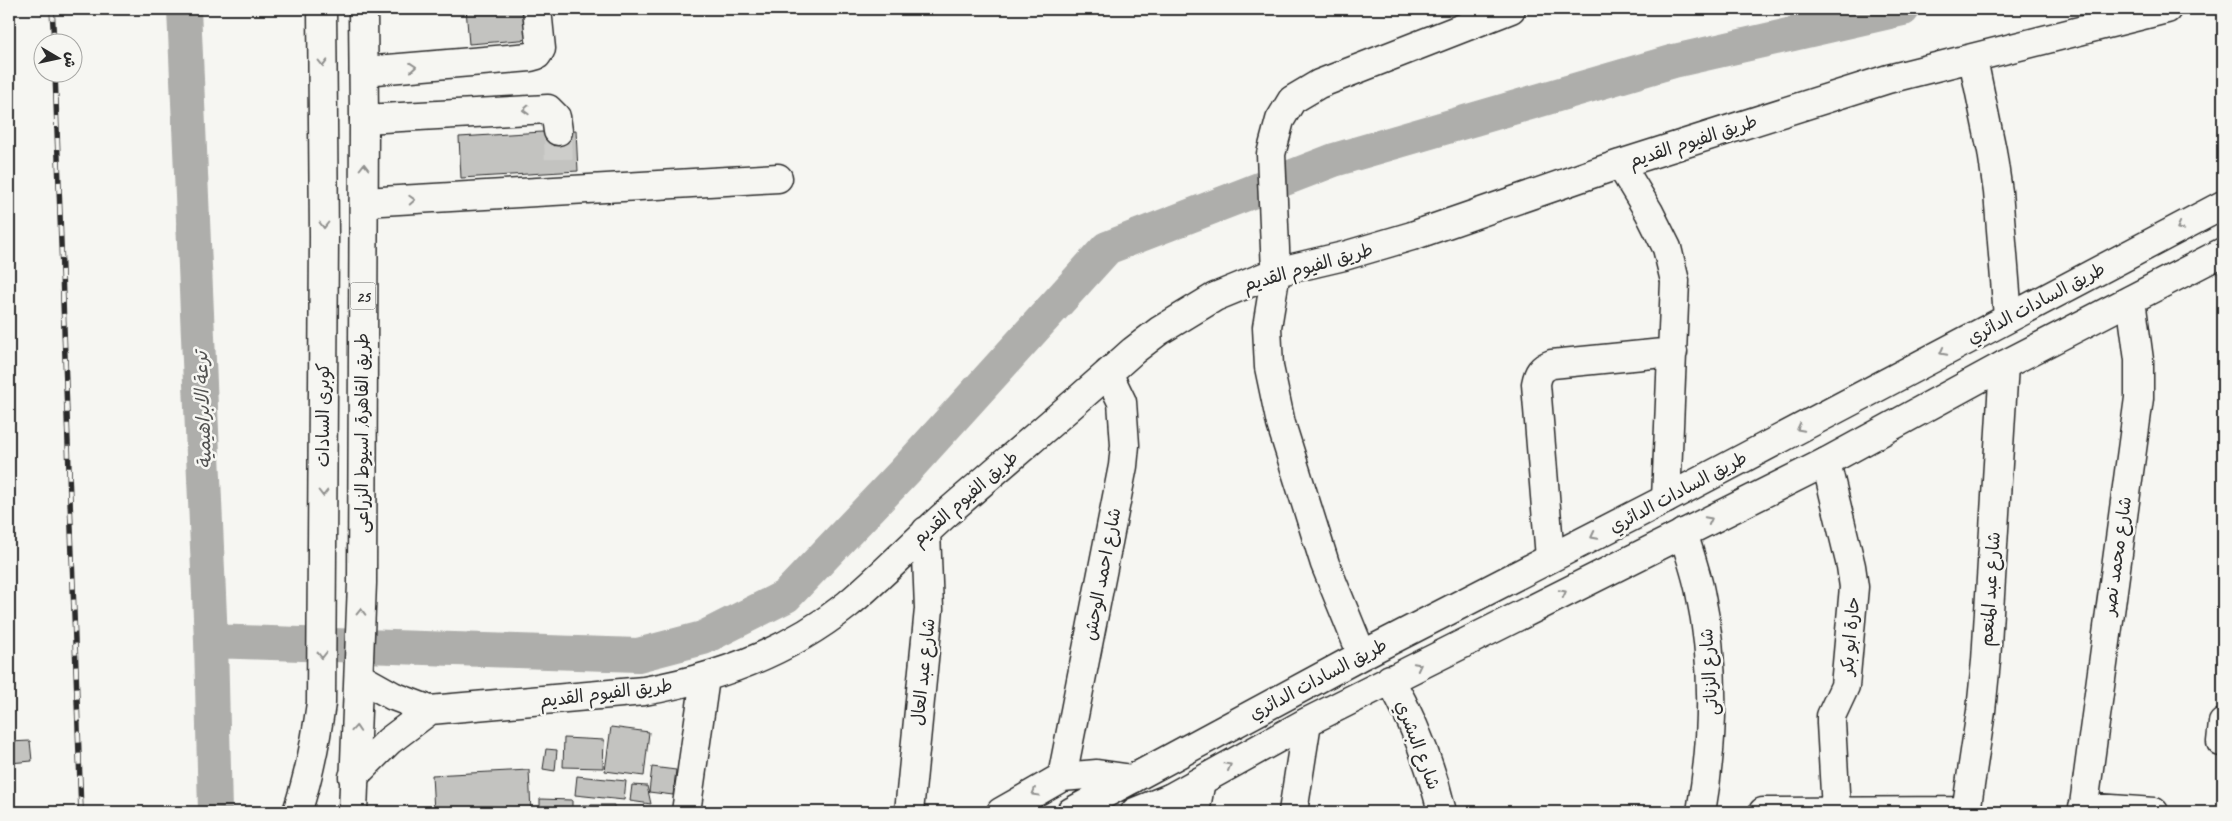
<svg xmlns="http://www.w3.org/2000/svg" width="2232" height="821" font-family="Caveat,'Playpen Sans Arabic',sans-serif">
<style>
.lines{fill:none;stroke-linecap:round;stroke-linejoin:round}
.canal{stroke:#aeaeab;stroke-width:34}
.building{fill:#c3c3c0;stroke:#2b2b2b}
.minor-tunnel{stroke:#cdcdca;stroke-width:28;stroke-dasharray:28 14;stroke-linecap:butt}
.minor-casing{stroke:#2b2b2b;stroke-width:31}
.major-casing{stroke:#2b2b2b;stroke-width:31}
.highway-casing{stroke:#2b2b2b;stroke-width:31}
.minor{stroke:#f6f6f2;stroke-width:28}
.major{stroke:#f6f6f2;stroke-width:28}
.highway{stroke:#f6f6f2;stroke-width:28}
.rail-casing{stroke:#2b2b2b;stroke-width:5.5}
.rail{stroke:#f6f6f2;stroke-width:4;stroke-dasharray:11;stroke-linecap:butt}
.oneway{stroke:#90908e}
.labels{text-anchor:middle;stroke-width:5;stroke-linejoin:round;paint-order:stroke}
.shield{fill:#f6f6f2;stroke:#686867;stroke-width:1}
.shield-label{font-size:16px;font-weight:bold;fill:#2b2b2b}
.street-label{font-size:18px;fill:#2b2b2b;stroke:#f6f6f2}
.water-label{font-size:19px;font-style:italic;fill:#525251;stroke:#f6f6f2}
</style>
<rect width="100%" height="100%" fill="#f6f6f2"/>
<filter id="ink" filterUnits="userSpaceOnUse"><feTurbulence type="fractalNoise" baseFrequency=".02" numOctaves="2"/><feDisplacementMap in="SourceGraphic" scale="10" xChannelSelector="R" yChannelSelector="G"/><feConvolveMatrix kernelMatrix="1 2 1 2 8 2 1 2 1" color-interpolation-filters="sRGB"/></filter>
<g filter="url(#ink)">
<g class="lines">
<!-- canal -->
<path class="canal" d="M184,9L211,641L215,812
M211,641L638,655L703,638L786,596L905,471L1107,248L1334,160L1674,61L1903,9"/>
</g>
<!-- building -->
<path class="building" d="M466,9H529L532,39L469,44Z
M576,130L578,171L461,178L459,137Z
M611,727L649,732L644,776L605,771Z
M564,738L604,740L603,768L563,767Z
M30,741L32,761L10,763L9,742Z
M546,749L557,750L555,771L543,769Z
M652,767L676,770L673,795L649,792Z
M529,770L531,812H434L432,775Z
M577,776L626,781L624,800L575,795Z
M632,785L647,786L651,804L630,801Z
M540,799L572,800V812H540Z
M582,805H614V812H582Z"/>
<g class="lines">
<!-- minor-tunnel -->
<path class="minor-tunnel" d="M558,131L559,173"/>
<!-- minor casing -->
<g class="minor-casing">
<path id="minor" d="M1973,59L1992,151L1998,192L2008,317
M364,71L530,57L537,55L541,49L537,9
M364,119L548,109L556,117L558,131
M1620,164L1649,212L1667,248L1675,281L1666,499
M364,202L778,178
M1826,462L1851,566L1854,587L1845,686L1831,716V723L1836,810
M1683,533C1689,552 1696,572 1700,592C1716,666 1714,738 1701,812
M1550,558L1536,384C1538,373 1541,368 1552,364L1673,352
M359,677L393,696L430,710L644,691C718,678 787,653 847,605C882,576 913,543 947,513C1009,459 1072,406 1133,351L1159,331L1215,297L1276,272L1344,256L1412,236L1620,164L1888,79L2167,9
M2221,742L2223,723
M353,777L389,741L430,710
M1062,777L1123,466L1125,445L1122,402L1108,373
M2083,807L2154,812
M686,812L705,678
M909,812L929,609L926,531
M1195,812L1201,781
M1293,812L1307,722
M1763,812L1966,811
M1966,812L1981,711L1986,661L2004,365
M2083,812L2139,398V360L2131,300"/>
</g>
<!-- major casing -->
<g class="major-casing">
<path id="major" d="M1362,655L1325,564L1281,424L1269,367L1267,327L1276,272L1271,154L1280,120L1292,100L1319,84L1511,9
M1390,679C1414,722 1431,765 1442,812
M1132,779L1362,655L1666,499L2223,205
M1170,798L1307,722L1826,462L2004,365L2223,252"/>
</g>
<!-- highway casing -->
<g class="highway-casing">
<path id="highway" d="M297,812C309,776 316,741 321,703L324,236L322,9
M353,812L362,583L364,119L363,9
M1001,812L1062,777L1097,774L1132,779
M1071,812L1132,779
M1135,812L1170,798"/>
</g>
<!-- minor -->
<use href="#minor" class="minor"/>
<!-- major -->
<use href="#major" class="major"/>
<!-- highway -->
<use href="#highway" class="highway"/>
<!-- rail casing -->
<g class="rail-casing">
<path id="rail" d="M52,9L54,42
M55,72L81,812"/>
</g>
<!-- rail -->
<use href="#rail" class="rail"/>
</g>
<!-- one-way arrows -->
<defs><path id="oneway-chevron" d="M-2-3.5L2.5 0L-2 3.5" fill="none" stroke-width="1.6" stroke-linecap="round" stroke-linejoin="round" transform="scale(1.25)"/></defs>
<g class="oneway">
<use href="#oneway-chevron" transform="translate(323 63) rotate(89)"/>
<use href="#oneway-chevron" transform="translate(413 67) rotate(-5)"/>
<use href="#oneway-chevron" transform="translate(526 110) rotate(177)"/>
<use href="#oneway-chevron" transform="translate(364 167) rotate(-90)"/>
<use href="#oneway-chevron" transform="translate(412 200) rotate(-3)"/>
<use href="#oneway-chevron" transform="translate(324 225) rotate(90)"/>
<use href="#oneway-chevron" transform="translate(2180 227) rotate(152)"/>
<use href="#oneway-chevron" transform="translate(1943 352) rotate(152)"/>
<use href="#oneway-chevron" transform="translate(1800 428) rotate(152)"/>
<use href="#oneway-chevron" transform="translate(323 493) rotate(90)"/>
<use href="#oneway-chevron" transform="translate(1709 520) rotate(-27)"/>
<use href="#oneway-chevron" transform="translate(1594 536) rotate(153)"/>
<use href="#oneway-chevron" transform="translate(1563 593) rotate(-27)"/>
<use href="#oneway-chevron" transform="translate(361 612) rotate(-89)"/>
<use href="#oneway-chevron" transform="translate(322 655) rotate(90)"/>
<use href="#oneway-chevron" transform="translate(1418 666) rotate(-27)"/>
<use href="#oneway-chevron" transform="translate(356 729) rotate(-86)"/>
<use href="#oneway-chevron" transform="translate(1228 766) rotate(-29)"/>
<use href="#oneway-chevron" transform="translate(1035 793) rotate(150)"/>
</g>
</g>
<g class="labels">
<!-- shield labels -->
<rect class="shield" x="350.5" y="282.5" width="25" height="27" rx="4"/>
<g class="shield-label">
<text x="363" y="302">25</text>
</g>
<!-- street labels -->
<g class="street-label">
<text transform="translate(1693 141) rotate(-18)" y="6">طريق الفيوم القديم</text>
<text transform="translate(1308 267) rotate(-16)" y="6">طريق الفيوم القديم</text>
<text transform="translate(2036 303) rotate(-28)" y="6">طريق السادات الدائري</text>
<text transform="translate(323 415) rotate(-90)" y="6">كوبرى السادات</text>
<text transform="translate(362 433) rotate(-90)" y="6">طريق القاهرة, اسيوط الزراعى</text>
<text transform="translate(1678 492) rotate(-28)" y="6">طريق السادات الدائري</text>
<text transform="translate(965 498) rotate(-41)" y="6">طريق الفيوم القديم</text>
<text transform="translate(2117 556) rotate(-82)" y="6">شارع محمد نصر</text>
<text transform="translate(1102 574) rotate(-79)" y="6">شارع احمد الوحش</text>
<text transform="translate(1990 589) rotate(-86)" y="6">شارع عبد المنعم</text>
<text transform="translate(1850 636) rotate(-85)" y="6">حارة ابو بكر</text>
<text transform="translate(923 672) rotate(-84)" y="6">شارع عبد العال</text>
<text transform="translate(1709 672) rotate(-94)" y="6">شارع الزناتى</text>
<text transform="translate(1318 679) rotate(-28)" y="6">طريق السادات الدائري</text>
<text transform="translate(606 693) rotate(-7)" y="6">طريق الفيوم القديم</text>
<text transform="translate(1418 745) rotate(69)" y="6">شارع البشري</text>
</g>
<!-- water labels -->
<g class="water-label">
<text transform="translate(202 410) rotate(-92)" y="7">ترعة الابراهيمية</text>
</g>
</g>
<!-- margin -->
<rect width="2232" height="821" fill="none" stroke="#f6f6f2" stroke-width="30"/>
<rect x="15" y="15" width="2202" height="791" fill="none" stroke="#2b2b2b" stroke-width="2" filter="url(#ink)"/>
<!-- north arrow -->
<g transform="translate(58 58) rotate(99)"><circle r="24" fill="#f6f6f2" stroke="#a5a5a2"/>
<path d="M0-4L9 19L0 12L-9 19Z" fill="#2b2b2b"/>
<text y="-8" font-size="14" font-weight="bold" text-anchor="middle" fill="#2b2b2b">ش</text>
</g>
</svg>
